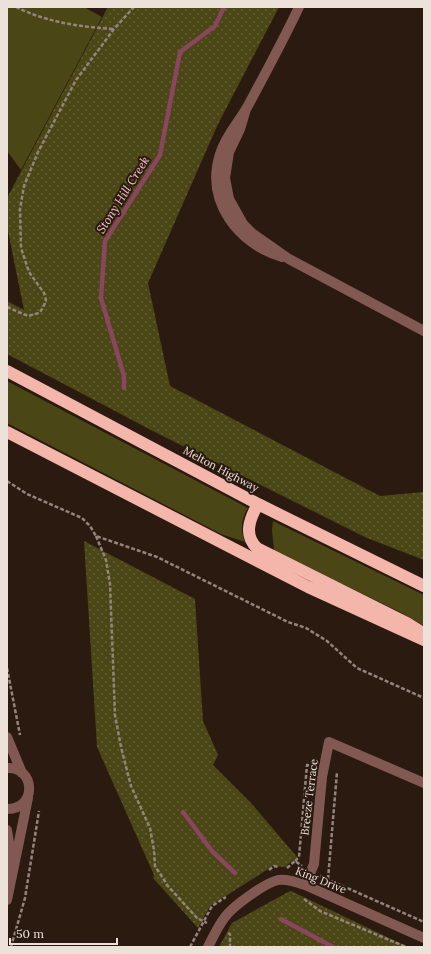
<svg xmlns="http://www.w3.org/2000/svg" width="431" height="954" font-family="Lora,serif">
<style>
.green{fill:#4b4615}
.park{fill:url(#park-dots)}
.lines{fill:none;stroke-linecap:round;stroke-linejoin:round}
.stream{stroke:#8a465e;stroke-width:4.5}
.path{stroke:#93857c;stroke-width:2.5;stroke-dasharray:4 2;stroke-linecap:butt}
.minor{stroke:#815952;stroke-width:10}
.highway{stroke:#f4b6ab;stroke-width:12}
.labels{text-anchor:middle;stroke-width:4;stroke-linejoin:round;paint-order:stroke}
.street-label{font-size:11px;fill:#ede2da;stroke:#2b1a0f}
.water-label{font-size:12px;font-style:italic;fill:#f5c1cb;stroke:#2b1a0f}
</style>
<defs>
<pattern id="park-dots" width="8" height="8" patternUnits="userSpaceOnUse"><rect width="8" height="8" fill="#4b4615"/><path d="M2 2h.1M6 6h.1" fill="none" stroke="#656036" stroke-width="1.8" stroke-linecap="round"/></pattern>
</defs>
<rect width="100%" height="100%" fill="#2b1a0f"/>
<!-- green -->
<path class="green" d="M7,7H84L102,17L21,170L7,151Z
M7,381L248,508C241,519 240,530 245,542L221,534L7,423Z
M273,521L424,595V626L400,612L274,551L272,530Z"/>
<!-- park -->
<path class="park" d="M108,7H279L218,124L148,283L170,386L380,496L424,492V560L367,538L151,430L7,354V301L24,310L7,226V198Z
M84,541L195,599L203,721L218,755L213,765L251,803L297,857L285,867L273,866L210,906L198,928L153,878L154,875L97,747Z
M290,891H291L408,947H219L232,923Z"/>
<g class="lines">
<!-- stream -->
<path class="stream" d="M124,388V376L101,298L105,241L160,155L180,52L215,26L224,7
M183,812L212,851L235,873
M281,919L333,947"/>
<!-- path -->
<path class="path" d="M16,7C46,22 80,27 114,29
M7,307L28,316L39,313L43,308L46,300L44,293L29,272L21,248L20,209L24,186L38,152L76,80L114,29L134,7
M7,481L27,494L82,518L90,526L96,536L157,557L288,622L306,628L327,641L357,668L424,698
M96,536L106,560L110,584L115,715L121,747L131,786L150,828L154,850L155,866L168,886L197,918L207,923
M7,668L20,735
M295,861L299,857L307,765L314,766
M287,868L295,861L302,866
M269,870L274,866L278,867
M320,876L424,922
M328,879L337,772
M304,899L320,911L406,947
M228,933L230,934V947
M11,947L25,898L39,811
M190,947L212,906L226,897"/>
<!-- minor -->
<path class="minor" d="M246,109L240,129L229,152L225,178L229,199L243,224L252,233L289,259L424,331
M282,257C238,244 205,201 220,154C226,134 241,120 250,102C267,70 284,39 299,7
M7,737L22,773
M7,768C35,766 38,809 7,809
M7,830L9,843L10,866
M305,885L314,864L322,777L329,742L424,783
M7,900L28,798
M208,947C213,937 218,926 225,917C233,906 265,883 278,880C288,879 296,882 305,885L424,938"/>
<!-- highway -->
<path class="highway" d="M7,371L258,504L424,586
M7,432L308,587L424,640
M258,504C250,518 243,535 257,548L407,623L423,633"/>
</g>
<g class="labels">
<!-- street labels -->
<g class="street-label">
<text transform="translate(221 469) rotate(28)" y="4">Melton Highway</text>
<text transform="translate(309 797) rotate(-83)" y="4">Breeze Terrace</text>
<text transform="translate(321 880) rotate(22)" y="4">King Drive</text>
</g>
<!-- water labels -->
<g class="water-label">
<text transform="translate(123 195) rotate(-58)" y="4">Stony Hill Creek</text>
</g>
</g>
<!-- border -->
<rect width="431" height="954" fill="none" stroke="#ede2da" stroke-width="16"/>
<!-- scale -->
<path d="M10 938v6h107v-6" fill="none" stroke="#ede2da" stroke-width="2"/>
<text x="16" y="938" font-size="12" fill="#ede2da" stroke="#2b1a0f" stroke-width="3" paint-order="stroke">50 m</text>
</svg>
